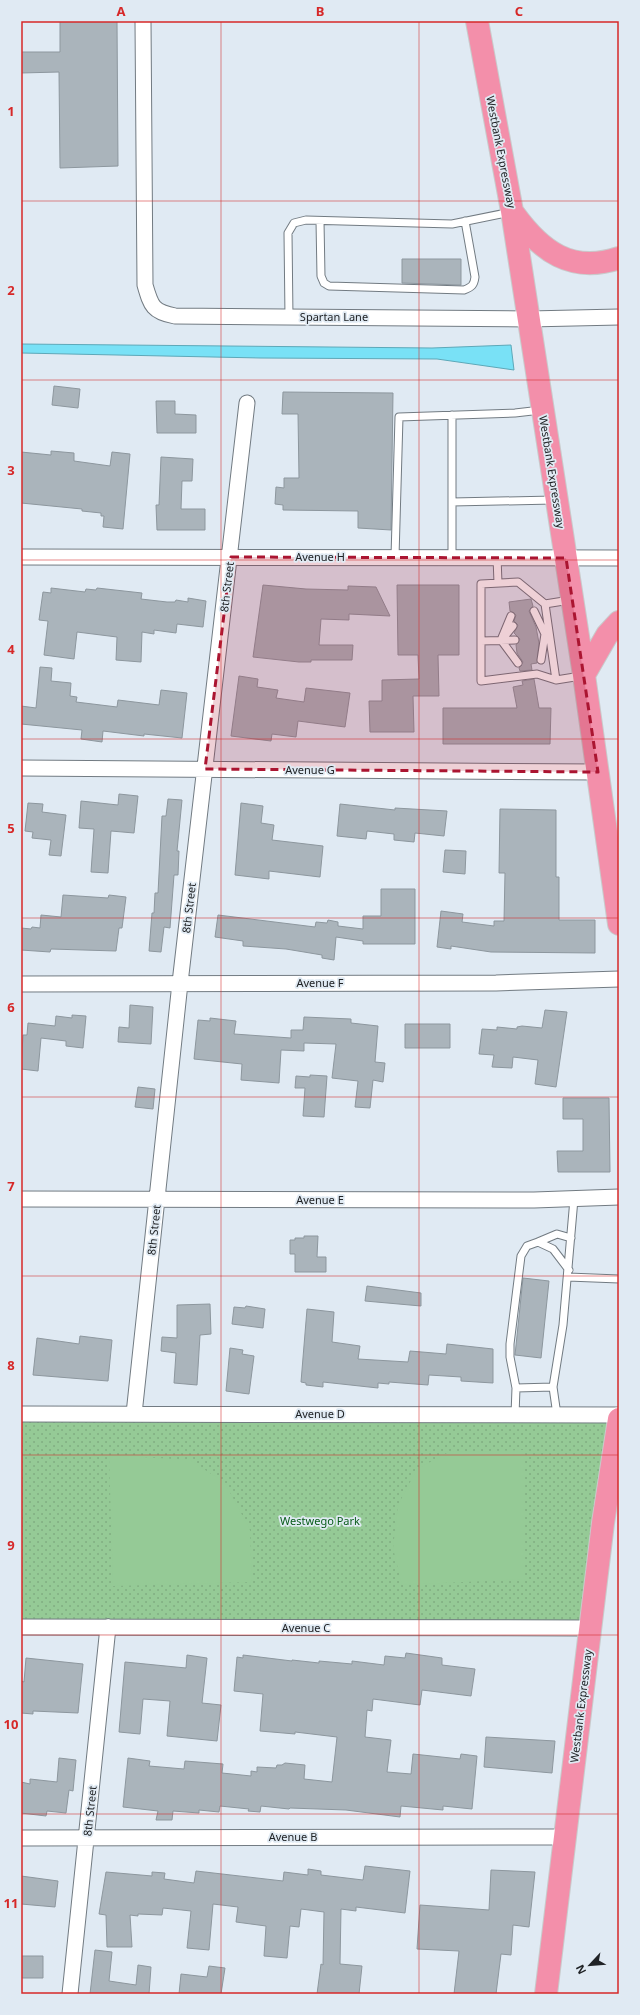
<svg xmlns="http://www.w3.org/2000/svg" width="640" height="2015" font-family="'Noto Sans',sans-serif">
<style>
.park{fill:url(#park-dots)}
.pitch{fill:#95ca96}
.water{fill:#79e1f6;stroke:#5ea8b8}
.building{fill:#aab4bb;stroke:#8d979e}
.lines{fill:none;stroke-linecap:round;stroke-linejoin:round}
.lane-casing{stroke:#727b82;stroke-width:9}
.street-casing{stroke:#727b82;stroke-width:17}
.highway-casing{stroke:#c9cacb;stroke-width:24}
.lane{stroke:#fff;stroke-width:7}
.street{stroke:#fff;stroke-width:15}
.highway{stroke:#f38faa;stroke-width:22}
.marked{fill:#ab1531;fill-opacity:0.2;stroke:#ab1531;stroke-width:3;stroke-dasharray:8 5;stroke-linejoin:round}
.grid{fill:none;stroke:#d62828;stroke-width:1;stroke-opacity:0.55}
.labels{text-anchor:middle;stroke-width:3.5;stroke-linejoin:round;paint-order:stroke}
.street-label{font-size:11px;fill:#202326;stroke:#e0eaf3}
.park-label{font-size:11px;fill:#085c19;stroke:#e0eaf3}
.neatline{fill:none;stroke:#d62828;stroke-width:1.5}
.grid-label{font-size:13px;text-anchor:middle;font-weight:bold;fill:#d62828}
</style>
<defs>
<pattern id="park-dots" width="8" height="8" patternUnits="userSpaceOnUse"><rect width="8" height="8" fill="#95ca96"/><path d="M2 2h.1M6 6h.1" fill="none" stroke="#80ad81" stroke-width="1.8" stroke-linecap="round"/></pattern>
</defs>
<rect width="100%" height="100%" fill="#e0eaf3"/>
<!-- park -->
<path class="park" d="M21,1414L619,1415L590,1628L21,1627Z"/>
<!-- pitch -->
<path class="pitch" d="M525,1450V1579L402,1585L393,1548L398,1505L417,1469L449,1452Z
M109,1455L190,1460L225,1483L250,1530L252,1582L113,1586Z"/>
<!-- water -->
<path class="water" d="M21,344L432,348L511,345L514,370L437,359L260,358L21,353Z"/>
<!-- building -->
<path class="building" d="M60,21H117L118,166L60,168L59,72L21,73V52H60Z
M402,259H461V285L402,283Z
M54,386L80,389L78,408L52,405Z
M283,392L393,393L391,530L358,528V511L283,510V505L275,504L276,487L284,488V478H299L298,414H282Z
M156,401H175V414L196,415V433H157Z
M51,451L74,453V461L110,466L112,452L130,454L123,529L103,527L104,516H101V513L82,511V509L21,503V452L51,455Z
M161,457L193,459L192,481H182L181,509H205V530H157L156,505H159Z
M263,585L306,589L348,590V586L376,587L390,616L349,614V620L321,619L319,645H353L352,660H311V662H299L253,657Z
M397,585H459V655H438L439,696H413L414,732H370L369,701H382V680L419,679L418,655H398Z
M51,588L85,592L86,589L96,590L97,588L142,593L141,599L167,602H175L176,600L188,602V598L206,601L203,627L177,624L176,633L154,630V634L142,632L141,662L116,660L117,637L77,632L74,659L44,655L48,621L39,620L43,592L51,593Z
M531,599L533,606L529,611L536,627L539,643L537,663L531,664L532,670L520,671L519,668L523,662L517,653L516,645L520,639L514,633L518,625L514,621L516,615L510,611L509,602Z
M40,667L52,668L51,681L71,683L70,696L77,697L76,702L117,707L118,700L159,705L161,690L187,693L182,738L144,734V736L103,731L102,742L81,739L82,730L21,724V706L36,708Z
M239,676L258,679L257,687L278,690L276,698L304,702L306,688L350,693L345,727L298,721L296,737L272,734L271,741L231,736Z
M534,679L539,708H551L550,744H443V708H517L513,687L523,685L522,681Z
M119,794L138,796L134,833L111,831L108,873L91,872L94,829L79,828L81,801L118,805Z
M168,799L182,800L177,851H179L178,875H174L170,928L164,927L161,952L149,951L152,913H154L155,893H158L162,816H166Z
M28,803L43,804L42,812L66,815L61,856L49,855L51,840L32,838L33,832L25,831Z
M241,803L263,806L261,823L274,825L272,840L323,846L320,877L269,871V879L235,875Z
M340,804L395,810V808L447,811L444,836L415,833L414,842L394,840V834L367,831L366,839L337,836Z
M500,809L556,810V877H559V920H595V953L491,952L451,946V949L437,947L441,911L463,914L462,922L494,926V921H504L505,873H499Z
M445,850L466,851L465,874L443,872Z
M381,889H415V944H363V941L336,937L334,960L322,958V955L286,949L243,946V941L215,937L218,915L315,927L316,922L327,923L328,920L338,922V926L363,929V916H381Z
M63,895L108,898L109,895L126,897L122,928H119L116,951L51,949L50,952L21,950V928L31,929L32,927L40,928L41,915L61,917Z
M130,1005L153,1007L151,1044L118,1042L119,1027L129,1028Z
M545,1010L567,1012L556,1087L535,1084L538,1060L513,1057L512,1068L492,1067L494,1055L479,1054L482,1029L497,1030V1027L517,1029V1027L522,1026L542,1028Z
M72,1015L86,1016L83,1048L66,1046V1041L41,1038L38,1071L21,1069L23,1035H27L28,1023L55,1026L56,1016L72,1018Z
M304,1017L351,1019V1023L378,1026L375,1062L385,1063L383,1082L373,1080L370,1108L355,1107L358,1081L332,1078L336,1044L304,1043V1051L281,1050L279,1083L241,1080L242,1064L194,1059L198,1020L210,1021V1018L236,1021L234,1034L291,1038V1030H303Z
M405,1024H450V1048H405Z
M310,1075L327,1076L324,1117L303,1116L305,1088H295L296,1076L310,1077Z
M138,1087L155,1089L153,1109L135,1107Z
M563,1098H609L610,1172H558L557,1151H583V1119H563Z
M304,1236H318L317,1257H326V1272H295V1254H290V1240H295V1238H304Z
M523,1278L549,1281L541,1358L515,1355Z
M367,1286L421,1293V1306L365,1301Z
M210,1304L211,1334L200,1335L197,1385L174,1383L176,1353L161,1351L162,1337L177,1338V1305Z
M246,1306L265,1309L263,1328L232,1324L234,1307L245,1308Z
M307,1309L334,1312L332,1342L360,1346L358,1359L408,1362L410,1351L446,1354L447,1344L493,1349V1383L461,1381V1377L429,1375L428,1385L389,1382V1384L378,1383V1388L323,1382V1387L306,1385V1383L301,1382Z
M80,1336L112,1340L108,1381L33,1375L37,1338L79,1344Z
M230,1348L243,1350L242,1354L254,1356L249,1394L226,1391Z
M406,1653L442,1658V1665L475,1669L471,1696L422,1690L420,1705L373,1699L372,1711L367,1710L365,1737L391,1740L387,1772L411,1774L413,1754L460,1759L461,1754L477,1756L472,1809L443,1806V1810L401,1806L400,1817L346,1810L290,1808L289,1809L261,1806L260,1812L248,1811L249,1809L220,1806L219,1812L199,1810V1813L173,1811L172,1820H156L158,1811L123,1807L128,1758L150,1761L149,1766L184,1769L185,1761L223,1764L222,1773L251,1776V1771L257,1772V1767L276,1768L277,1765H282L285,1763L305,1765L304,1779L332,1782L337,1737L295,1732V1734L260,1731L263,1694L234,1691L237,1657L243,1658V1655L292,1661V1660L319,1663V1661L352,1664V1661L384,1665L385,1656L405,1658Z
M187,1655L207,1658L202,1703L221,1705L217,1741L167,1736L170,1701L143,1699L140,1734L119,1732L125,1662L186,1668Z
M26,1658L83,1664L78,1713L33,1711V1714L21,1713V1681L24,1682Z
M486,1737L555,1741L552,1773L484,1767Z
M59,1758L76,1760L73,1791L69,1790L66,1813L47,1811L46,1816L21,1813V1782L30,1784V1779L57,1782Z
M365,1866L410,1871L405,1913L356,1907V1911L341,1909L340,1964L362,1966L359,1994H317L321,1964L323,1965L324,1912L301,1909L299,1927L290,1926L287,1958L264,1956L266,1926L236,1922L238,1907L213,1904L209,1950L187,1948L191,1911L163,1908L162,1915L138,1914V1916L130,1915L132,1947H107L106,1915L99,1914L106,1872L152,1876V1872L165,1873L164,1879L194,1883L196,1871L283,1881L284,1872L308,1875V1869L321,1871V1875L363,1880Z
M491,1870L535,1872L529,1927L513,1925L511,1955L501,1954L496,1994H454L459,1951L417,1949L420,1905L489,1910Z
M21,1876L58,1881L55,1907L21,1904Z
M95,1950L112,1952L109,1981L136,1985L138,1965L151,1967L149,1994H90Z
M21,1956H43V1978H21Z
M209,1966L225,1968L221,1994H179L181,1974L207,1977Z"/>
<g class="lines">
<!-- lane casing -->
<g class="lane-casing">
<path id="lane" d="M320,221L321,276L324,283L329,286L464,290C472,287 474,285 475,277L465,221
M289,317L288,233L294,223L306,220L452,224L511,212
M452,502V415
M395,557L399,417L515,413L541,410
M452,557V502L554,500
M497,557L498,583
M570,600L545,604L556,680L581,676
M545,604L518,582L481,584V681L537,674L556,680
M534,611L545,634L541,660
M505,636L513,626
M501,640L518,663
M501,640L511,616
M481,641L515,640
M538,1242L557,1234L571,1238
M568,1277L619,1279
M516,1388L553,1387
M515,1415L516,1388L510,1357V1344L521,1256L527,1246L538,1242L553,1249L569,1270
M557,1415L553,1387L563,1325L574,1199"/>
</g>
<!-- street casing -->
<g class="street-casing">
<path id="street" d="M143,21L145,285C151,306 153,312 175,316L529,319L619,317
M21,557L619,558
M21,768L598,772
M21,984L496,983L619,979
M21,1199L534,1200L619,1197
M21,1414L619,1415
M134,1414L180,983L247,403
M21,1627L590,1628
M21,1838L565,1837
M70,1994L108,1627"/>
</g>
<!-- highway casing -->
<g class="highway-casing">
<path id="highway" d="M477,21L512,211L584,675L619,924
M514,214C541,251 571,274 619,258
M584,675L607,635L619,622
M546,1994L603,1523L619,1419"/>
</g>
<!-- lane -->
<use href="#lane" class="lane"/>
<!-- street -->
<use href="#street" class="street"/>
<!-- highway -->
<use href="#highway" class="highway"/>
</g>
<!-- marked area -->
<path class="marked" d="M231,557L566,558L598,772L205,769Z"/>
<!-- grid -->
<path class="grid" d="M221,21V1994M419,21V1994M21,201H619M21,380H619M21,560H619M21,739H619M21,918H619M21,1097H619M21,1276H619M21,1455H619M21,1635H619M21,1814H619"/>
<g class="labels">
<!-- street labels -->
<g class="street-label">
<text transform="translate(501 152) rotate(79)" y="4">Westbank Expressway</text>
<text x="334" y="321">Spartan Lane</text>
<text transform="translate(552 472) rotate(81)" y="4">Westbank Expressway</text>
<text x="320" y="561">Avenue H</text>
<text transform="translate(227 587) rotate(-83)" y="4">8th Street</text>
<text x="310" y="774">Avenue G</text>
<text transform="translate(189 908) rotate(-83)" y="4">8th Street</text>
<text x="320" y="987">Avenue F</text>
<text x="320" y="1204">Avenue E</text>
<text transform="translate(154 1230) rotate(-84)" y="4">8th Street</text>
<text x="320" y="1418">Avenue D</text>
<text x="306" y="1632">Avenue C</text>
<text transform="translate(581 1706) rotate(-83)" y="4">Westbank Expressway</text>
<text transform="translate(90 1811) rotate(-84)" y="4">8th Street</text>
<text x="293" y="1841">Avenue B</text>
</g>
<!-- park labels -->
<g class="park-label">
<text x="320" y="1525">Westwego Park</text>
</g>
</g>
<!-- border -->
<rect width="640" height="2015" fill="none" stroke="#e0eaf3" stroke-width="44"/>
<!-- north arrow -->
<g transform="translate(590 1965) rotate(244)" stroke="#e0eaf3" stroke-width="3" paint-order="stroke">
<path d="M0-3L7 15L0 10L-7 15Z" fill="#202326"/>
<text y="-6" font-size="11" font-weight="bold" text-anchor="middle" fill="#202326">N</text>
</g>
<rect x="22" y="22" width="596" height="1971" class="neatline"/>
<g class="grid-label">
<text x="121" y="16">A</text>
<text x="320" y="16">B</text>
<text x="519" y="16">C</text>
<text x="11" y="116">1</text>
<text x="11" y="295">2</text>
<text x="11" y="475">3</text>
<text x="11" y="654">4</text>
<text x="11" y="833">5</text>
<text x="11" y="1012">6</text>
<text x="11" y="1191">7</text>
<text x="11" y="1370">8</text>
<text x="11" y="1550">9</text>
<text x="11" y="1729">10</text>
<text x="11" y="1908">11</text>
</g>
</svg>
